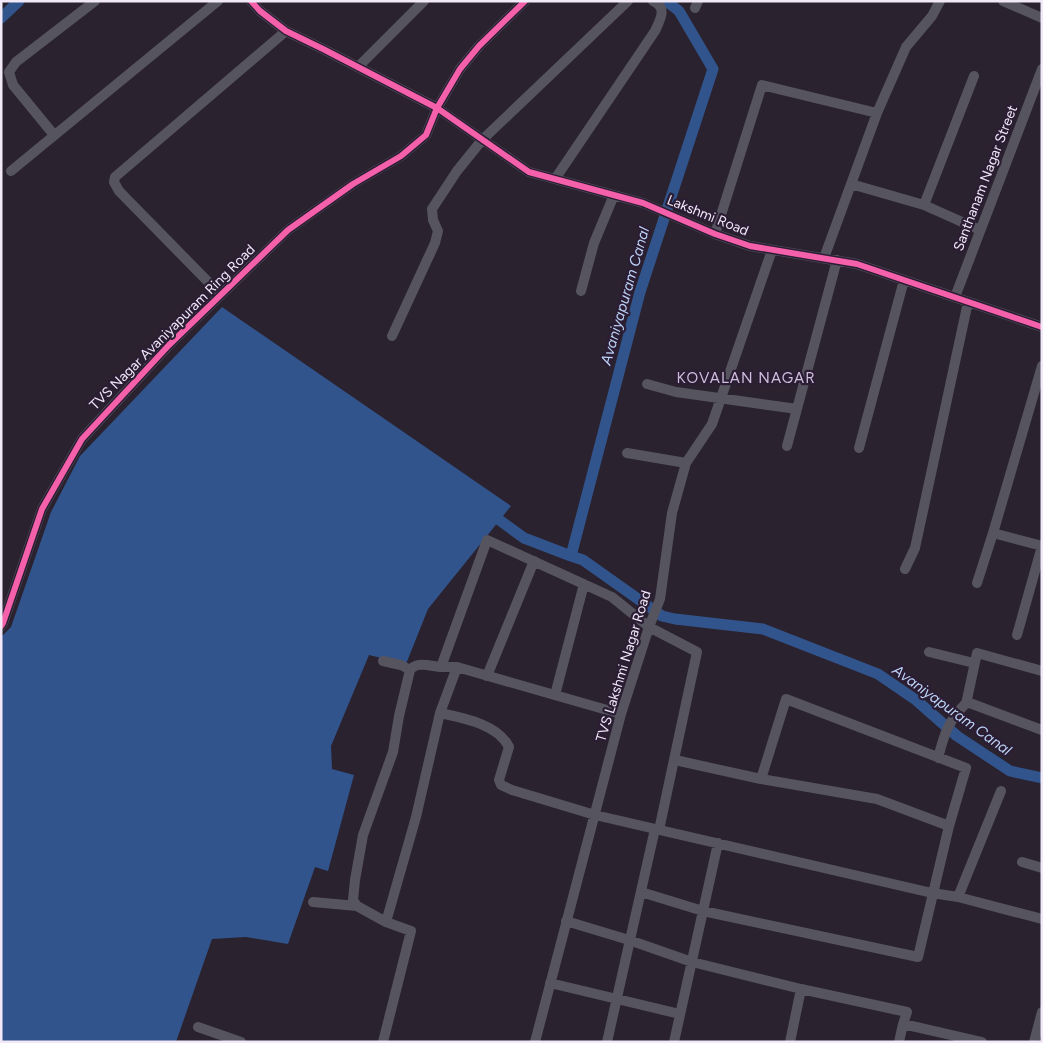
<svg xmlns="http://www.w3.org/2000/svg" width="1043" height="1043" font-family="Figtree,sans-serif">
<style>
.water{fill:#32548c}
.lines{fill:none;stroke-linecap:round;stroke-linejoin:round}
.canal{stroke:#32548c;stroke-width:11}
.minor{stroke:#56545f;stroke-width:10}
.cycleway-casing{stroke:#2b1d34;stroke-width:9}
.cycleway{stroke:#f560ab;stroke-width:6}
.labels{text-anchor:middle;stroke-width:4.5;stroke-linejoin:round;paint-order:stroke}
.street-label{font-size:14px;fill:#f1e8f8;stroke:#2b1d34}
.water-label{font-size:15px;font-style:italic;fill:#bdd4f7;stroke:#2b1d34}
.neighbourhood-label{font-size:15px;letter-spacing:1px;fill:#cebddb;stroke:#2b1d34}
</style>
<rect width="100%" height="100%" fill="#2a222f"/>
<!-- water -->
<path class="water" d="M222,307L511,506L428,609L406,664L369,655L331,746L332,769L354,775L328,871L315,867L288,944L246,937L212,939L176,1042H1V637L11,627L51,512L80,456Z"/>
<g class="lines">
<!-- canal -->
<path class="canal" d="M666,1L679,11L713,69L640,292L571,556L583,560L662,616L675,619L763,629L878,674L916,700L957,736L1010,771L1042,778
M1,18L19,1
M487,511L524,538L571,556"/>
<!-- minor -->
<path class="minor" d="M251,1L260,11L286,31L323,49L437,108L529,172L643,203L715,234L750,246L857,264L1042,327
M1003,1L1042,18
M695,8L698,1
M358,67L424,1
M974,76L924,205L980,230
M54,135L13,85L9,72L16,62L95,1
M11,171L218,1
M555,179L655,31C660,20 668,7 653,1
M851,184L924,205
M715,234L762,85L877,113
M824,258L877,113L906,47L932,16L940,1
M581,291L594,243L614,195
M221,295L119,191L114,182L115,177L286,31
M955,297L1042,69
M392,336L435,243L438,231L433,220L432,209L457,171L482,140L628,1
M1042,366L993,533L1042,546
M647,384L676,392L797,409
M787,446L837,260
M859,448L904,280
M627,453L686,463
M905,569L915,548L968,302
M977,583L993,533
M1,626L3,623L42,509L82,439L169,345L288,230L353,184L401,156L426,135L437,108L460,69L479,46L525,1
M1017,635L1042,546
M929,652L974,663
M383,661L401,665L410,670
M457,667H441L487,540L612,597L649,627L697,652L659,830
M487,676L534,561
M555,695L584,584
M966,704L977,653L1042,671
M440,713C463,718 498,724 509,747L499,780L501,785L512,790L595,815L932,893L958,897L1042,919
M938,758C945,731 948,722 967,702L1042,730
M761,779L786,699L966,768L949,826
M1022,862L1042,868
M641,892L703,911L918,957L949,826L877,799L761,779L675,760
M958,897L1001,791
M313,902L357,906
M566,921L629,940L692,962L801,989
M386,922L357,906L353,900L355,880L363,835L393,752L399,716L410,670C417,661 430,666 441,667
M550,983L680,1014
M198,1027L241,1042
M383,1042L411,931L386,922L416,817L440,713L457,667L621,714
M535,1042L621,714L649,627L660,599L672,513L686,463L712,424L772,250
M607,1042L655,829
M674,1042L718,843
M790,1042L801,989L907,1012L903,1024
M899,1042L903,1024L982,1042
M1034,1042L1042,1012"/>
<!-- cycleway casing -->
<g class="cycleway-casing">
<path id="cycleway" d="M251,1L260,11L286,31L323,49L437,108L529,172L643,203L715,234L750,246L857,264L1042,327
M1,626L3,623L42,509L82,439L169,345L288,230L353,184L401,156L426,135L437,108L460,69L479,46L525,1"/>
</g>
<!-- cycleway -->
<use href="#cycleway" class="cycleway"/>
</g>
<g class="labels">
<!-- street labels -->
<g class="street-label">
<text transform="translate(985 178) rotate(-69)" y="5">Santhanam Nagar Street</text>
<text transform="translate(708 215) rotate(22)" y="5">Lakshmi Road</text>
<text transform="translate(172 327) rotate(-45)" y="5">TVS Nagar Avaniyapuram Ring Road</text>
<text transform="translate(623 666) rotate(-73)" y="5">TVS Lakshmi Nagar Road</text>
</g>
<!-- water labels -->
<g class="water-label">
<text transform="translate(625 296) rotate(-74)" y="5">Avaniyapuram Canal</text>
<text transform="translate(952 710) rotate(36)" y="5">Avaniyapuram Canal</text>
</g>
<!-- neighbourhood labels -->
<g class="neighbourhood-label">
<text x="746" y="383">KOVALAN NAGAR</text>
</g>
</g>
<!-- border -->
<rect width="1043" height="1043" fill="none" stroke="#f1e8f8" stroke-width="5"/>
</svg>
